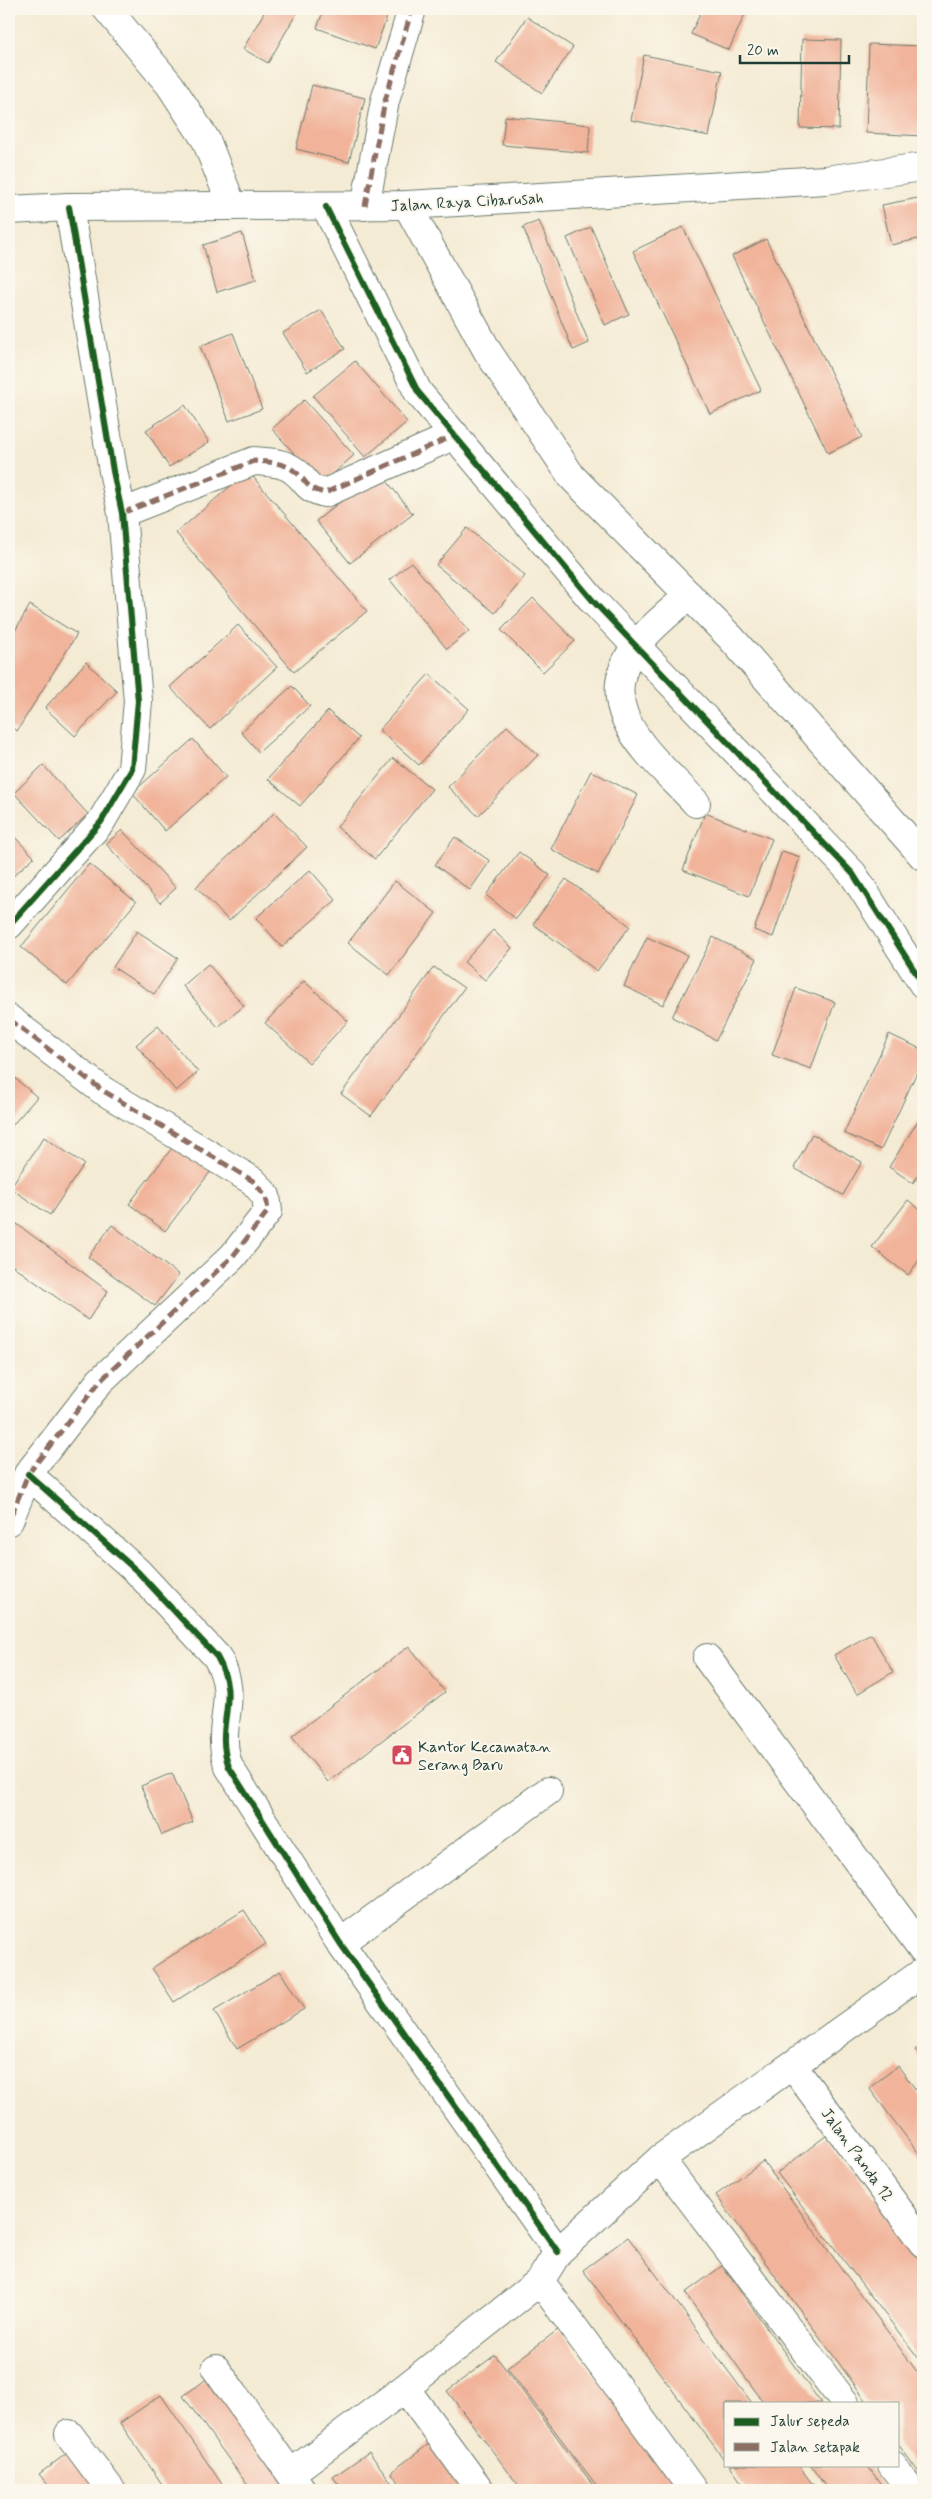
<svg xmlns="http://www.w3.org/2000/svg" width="932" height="2499" font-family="Mynerve,sans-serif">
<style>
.building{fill:#f1b39a}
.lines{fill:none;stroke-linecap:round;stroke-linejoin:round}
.minor-casing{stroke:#6a7a6c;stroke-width:30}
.major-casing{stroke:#6a7a6c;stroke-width:30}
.minor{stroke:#fff;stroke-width:28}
.major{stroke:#fff;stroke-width:28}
.quiet{stroke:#8d6e63;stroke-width:5;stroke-dasharray:10 5;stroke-linecap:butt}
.cycleway-casing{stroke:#fbf7ec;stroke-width:9}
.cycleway{stroke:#1b5e20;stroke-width:6}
.labels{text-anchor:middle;stroke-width:4;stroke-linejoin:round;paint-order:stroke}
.street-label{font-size:16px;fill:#1f3d34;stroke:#fbf7ec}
.poi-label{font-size:16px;fill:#1f3d34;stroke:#fbf7ec;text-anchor:start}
</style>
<rect width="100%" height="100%" fill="#fbf7ec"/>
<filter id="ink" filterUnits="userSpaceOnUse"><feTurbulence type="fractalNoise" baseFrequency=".02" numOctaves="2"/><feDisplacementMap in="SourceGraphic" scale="10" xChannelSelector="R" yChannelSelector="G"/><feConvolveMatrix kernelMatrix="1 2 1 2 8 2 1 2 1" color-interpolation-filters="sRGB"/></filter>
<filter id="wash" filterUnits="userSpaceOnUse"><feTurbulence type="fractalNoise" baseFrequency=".0096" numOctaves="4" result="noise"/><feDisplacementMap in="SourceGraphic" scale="20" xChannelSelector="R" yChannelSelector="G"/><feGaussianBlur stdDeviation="1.12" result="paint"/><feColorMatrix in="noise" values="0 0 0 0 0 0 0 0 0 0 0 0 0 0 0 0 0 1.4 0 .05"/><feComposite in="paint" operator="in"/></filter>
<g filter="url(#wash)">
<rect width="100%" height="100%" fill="#f4ebd4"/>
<g id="blocks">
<!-- building -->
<path class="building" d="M266,9H299L268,63L243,49Z
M324,9H390L375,49L317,28Z
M702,9H747L729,50L691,34Z
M527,17L573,47L542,93L496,62Z
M802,39L841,40L839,129L800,128Z
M869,44L923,46V136L866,133Z
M644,55L722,71L709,136L631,120Z
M312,85L365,98L349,162L296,149Z
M505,116L590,125L588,153L502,145Z
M923,197V238L891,245L882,205Z
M539,221L589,343L573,350L523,227Z
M591,227L629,314L605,325L567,238Z
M683,227L761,390L710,414L633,251Z
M242,233L256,280L217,292L203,245Z
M766,239L862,437L828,453L732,256Z
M321,310L345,349L307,372L283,333Z
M233,333L262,409L229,421L200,346Z
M355,361L407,422L365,457L313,396Z
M304,400L354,455L322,484L272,429Z
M185,405L209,442L169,467L146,430Z
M248,471L367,611L294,672L176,533Z
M379,471L413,514L350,563L316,521Z
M467,528L525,576L495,613L436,565Z
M411,562L469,631L447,649L390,580Z
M533,598L575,641L543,672L501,630Z
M30,605L77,634L17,731L9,726V641Z
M238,625L277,667L210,729L170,687Z
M86,662L117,691L75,736L45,708Z
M429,674L469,709L419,765L379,730Z
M292,686L310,706L259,752L241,732Z
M328,711L359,738L300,806L268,779Z
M507,726L538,755L478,816L448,787Z
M193,739L226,777L165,831L132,793Z
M393,758L432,789L375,859L337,827Z
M43,765L88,814L59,841L14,793Z
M591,771L638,795L598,874L551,849Z
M274,813L307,847L229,921L196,887Z
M705,813L772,839L749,896L683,870Z
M122,830L176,888L160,903L106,844Z
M9,831L34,857L9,880Z
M455,837L490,861L470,890L435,865Z
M782,851L800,857L773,937L754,930Z
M519,852L550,875L516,919L486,895Z
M89,864L136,902L67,985L21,947Z
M310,870L336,900L282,947L256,918Z
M566,879L630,926L597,971L533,924Z
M395,881L436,913L389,975L348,943Z
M493,930L512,948L485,980L464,962Z
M137,931L178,958L154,994L113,967Z
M647,937L687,955L663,1005L624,986Z
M713,937L757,959L716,1040L672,1017Z
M208,964L244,1006L218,1027L183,986Z
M434,967L464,988L371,1116L341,1094Z
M304,981L348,1021L309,1063L265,1023Z
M796,988L835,1002L811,1069L772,1055Z
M158,1026L198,1072L176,1091L136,1045Z
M889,1034L923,1050V1059L881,1150L844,1133Z
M9,1073L37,1097L9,1129Z
M923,1113V1167L913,1183L889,1167Z
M812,1134L862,1162L843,1195L794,1168Z
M44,1137L84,1164L50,1215L10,1188Z
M175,1144L211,1171L165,1231L129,1204Z
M908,1200L923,1212V1255L908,1275L872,1247Z
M10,1219L108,1291L88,1320L9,1263Z
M112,1225L179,1275L155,1306L88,1257Z
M871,1634L893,1672L857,1694L834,1655Z
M409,1646L445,1692L328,1782L292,1736Z
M172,1773L193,1822L162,1835L141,1786Z
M244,1910L266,1944L174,2002L152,1968Z
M280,1971L304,2009L237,2049L214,2011Z
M923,2044V2061L915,2050Z
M898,2066L923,2099V2159L869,2088Z
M827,2135L923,2260V2364L777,2173Z
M763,2161L923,2380V2478L898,2444V2403H868L716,2195Z
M628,2237L752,2403H726V2462L583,2270Z
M722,2266L821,2403H764L685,2293Z
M559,2329L681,2490H600L507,2368Z
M495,2355L597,2490H522L447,2391Z
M211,2376L292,2490H251L183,2396Z
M161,2395L226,2490H166L120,2423Z
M433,2441L471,2490H405L391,2472Z
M70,2451L100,2490H52L39,2474Z
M369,2452L397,2490H343L333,2477Z
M729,2465H798L817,2490H747Z
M810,2465H867L885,2490H828Z"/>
</g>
</g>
<g filter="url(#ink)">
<use href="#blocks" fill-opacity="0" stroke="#6a7a6c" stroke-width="1"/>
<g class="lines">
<!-- minor casing -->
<g class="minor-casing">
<path id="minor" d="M107,9L170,85L206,140L232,206
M407,205L488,352L572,477L731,638L923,856
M365,206L385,101L412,9
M326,207L418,392L594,602L853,874L923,984
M122,513L254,461C266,462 283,462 293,470C308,480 303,488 325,493L455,435
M689,595C672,611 650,627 636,646C588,711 656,759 696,803
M9,925L101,822L132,769L138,701L122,513L113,471L69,207
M9,1019L102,1090L253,1181L266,1196L268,1211L233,1256L100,1381L28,1474L9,1521
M28,1474L138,1572L217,1657C242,1701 213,1724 229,1767L340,1943L558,2252
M707,1658L923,1950
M340,1943L548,1791
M792,2065L923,2243
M660,2159L845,2403
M216,2369L302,2490
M405,2388L480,2490
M69,2434L111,2490
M892,2465L911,2490
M291,2473L405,2388L540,2281
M693,2490L540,2281L558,2252L660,2159L923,1972"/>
</g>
<!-- major casing -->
<g class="major-casing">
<path id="major" d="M9,210L69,207L407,205L825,180L923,167"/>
</g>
<!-- minor -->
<use href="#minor" class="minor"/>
<!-- major -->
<use href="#major" class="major"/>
<!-- quiet -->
<path class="quiet" d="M365,206L385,101L412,9
M122,513L254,461C266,462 283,462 293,470C308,480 303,488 325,493L455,435
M9,1019L102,1090L253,1181L266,1196L268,1211L233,1256L100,1381L28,1474L9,1521"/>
<!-- cycleway casing -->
<g class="cycleway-casing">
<path id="cycleway" d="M326,207L418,392L594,602L853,874L923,984
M9,925L101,822L132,769L138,701L122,513L113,471L69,207
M28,1474L138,1572L217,1657C242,1701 213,1724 229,1767L340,1943L558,2252"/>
</g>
<!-- cycleway -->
<use href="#cycleway" class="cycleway"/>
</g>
</g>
<!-- icons -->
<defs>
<g id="civic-square" transform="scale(1.125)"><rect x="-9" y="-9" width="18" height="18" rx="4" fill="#d1495b" stroke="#fbf7ec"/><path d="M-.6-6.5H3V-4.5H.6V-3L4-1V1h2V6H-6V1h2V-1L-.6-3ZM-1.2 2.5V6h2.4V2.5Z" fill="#fff"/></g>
</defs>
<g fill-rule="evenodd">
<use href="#civic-square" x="402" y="1755"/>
</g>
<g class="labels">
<!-- street labels -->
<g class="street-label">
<text transform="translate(467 201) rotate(-3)" y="6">Jalan Raya Cibarusah</text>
<text transform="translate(858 2154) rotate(54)" y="6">Jalan Panda 12</text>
</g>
<!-- poi labels -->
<g class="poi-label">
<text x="418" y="1752">Kantor Kecamatan<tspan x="418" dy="18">Serang Baru</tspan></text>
</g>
</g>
<!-- margin -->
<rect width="932" height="2499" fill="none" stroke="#fbf7ec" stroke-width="30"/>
<!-- legend -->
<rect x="724" y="2402" width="175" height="65" fill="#fbf7ec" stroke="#a3ada2"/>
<rect x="734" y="2418" width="25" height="8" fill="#1b5e20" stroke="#a3ada2"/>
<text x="770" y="2426" font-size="15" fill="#1f3d34">Jalur sepeda</text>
<rect x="734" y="2443" width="25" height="8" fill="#8d6e63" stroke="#a3ada2"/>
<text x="770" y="2452" font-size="15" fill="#1f3d34">Jalan setapak</text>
<!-- scale -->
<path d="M740 55v8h109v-8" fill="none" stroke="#1f3d34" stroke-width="2.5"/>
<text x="747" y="55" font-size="15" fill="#1f3d34" stroke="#fbf7ec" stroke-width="4" paint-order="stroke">20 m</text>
</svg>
